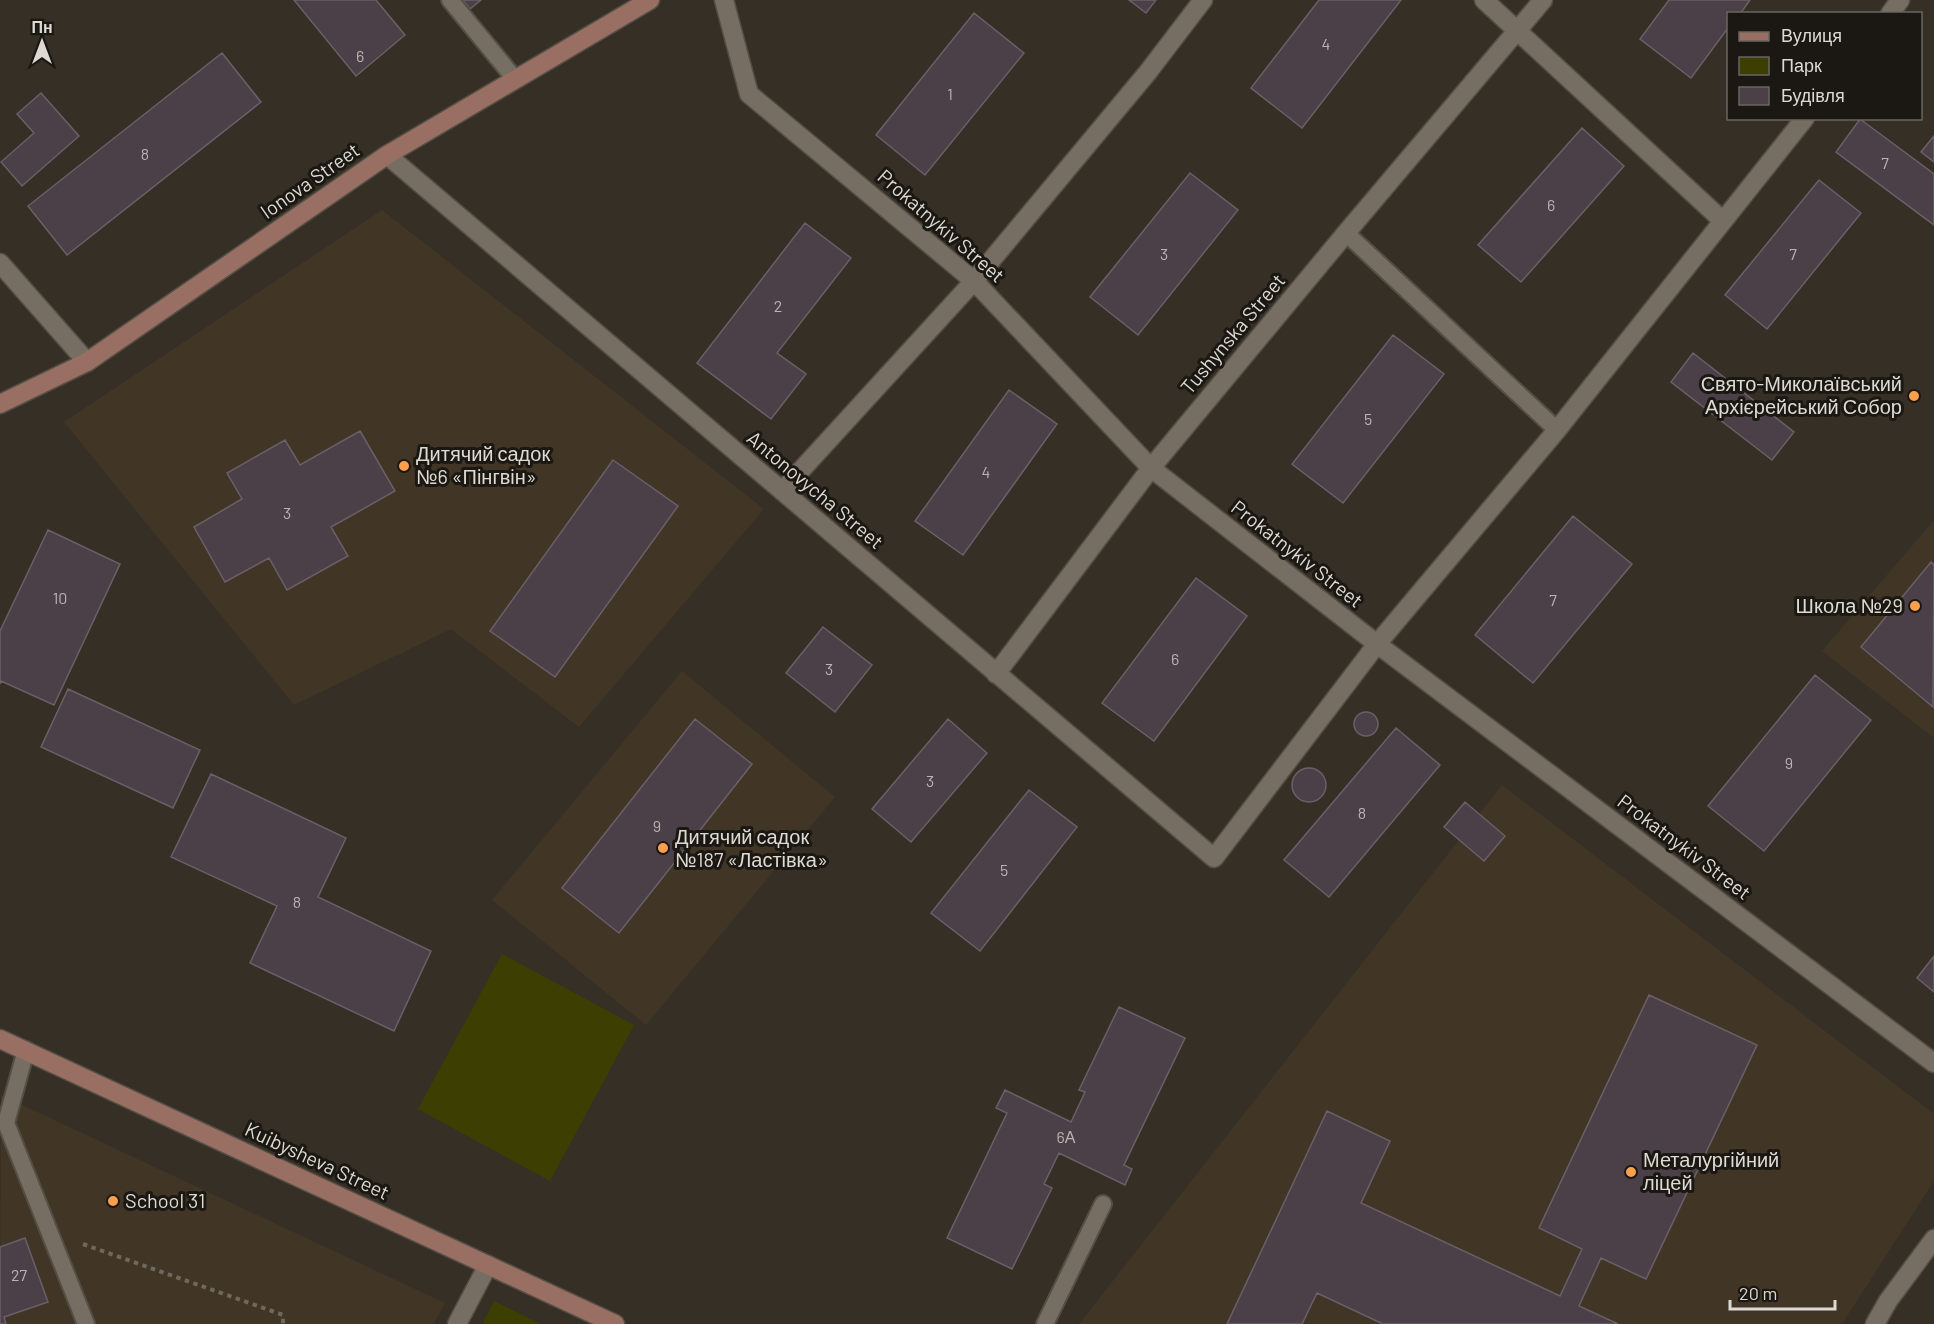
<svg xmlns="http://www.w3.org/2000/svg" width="1934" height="1324" font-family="Barlow,sans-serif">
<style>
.built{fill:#413626}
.green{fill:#3d3f02}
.building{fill:#4b4048;stroke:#6b5f68;stroke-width:1.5}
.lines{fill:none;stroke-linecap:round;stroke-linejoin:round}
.lane-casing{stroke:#544e44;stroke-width:20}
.street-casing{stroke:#544e44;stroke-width:21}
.secondary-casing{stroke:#544e44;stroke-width:21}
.path{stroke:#6e685f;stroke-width:4;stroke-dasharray:4.5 4.5;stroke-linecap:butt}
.lane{stroke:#766e62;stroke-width:16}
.street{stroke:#766e62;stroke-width:18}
.secondary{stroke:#996e63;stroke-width:18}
.poi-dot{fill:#fa9f4e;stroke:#1b1813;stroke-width:2}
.labels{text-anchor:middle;stroke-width:6;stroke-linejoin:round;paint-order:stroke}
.number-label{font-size:16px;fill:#b9b4b0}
.street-label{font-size:20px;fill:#dedad3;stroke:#1b1813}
.poi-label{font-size:20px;fill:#dedad3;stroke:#1b1813;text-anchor:start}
</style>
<rect width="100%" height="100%" fill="#362f25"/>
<!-- built -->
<path class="built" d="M382,210L764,509L579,727L451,629L294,705L64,422Z
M1934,520V738L1822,651Z
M682,671L835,797L646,1025L492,900Z
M1502,785L1934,1114V1181L1842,1324H1079Z
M1,1095L445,1303L434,1324H0Z"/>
<!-- green -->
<path class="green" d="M502,954L634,1025L550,1181L418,1109Z
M494,1301L541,1324H482Z"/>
<!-- building -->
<path class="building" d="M294,0H376L405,35L356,76Z
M463,0H481L470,9Z
M1129,0H1156L1146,13Z
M1319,0H1401L1302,128L1251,88Z
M1669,0H1750L1740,14H1728V28L1691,78L1640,39Z
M974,13L1024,53L925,175L876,135Z
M222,53L261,102L67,255L28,206Z
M41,93L79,136L22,186L1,162L34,133L17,114Z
M1860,119L1934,174V225L1836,152Z
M1582,128L1624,166L1521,282L1478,245Z
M1934,136V162L1921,152Z
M1190,173L1238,210L1138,335L1090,297Z
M1819,180L1861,213L1767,329L1725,295Z
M805,223L851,258L777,353L806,374L771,419L697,363Z
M1393,335L1444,374L1343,503L1292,464Z
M1693,353L1794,432L1772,460L1671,382Z
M1009,390L1057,424L963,555L915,521Z
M360,431L395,491L331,527L348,556L287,590L269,558L225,582L194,527L242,499L227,473L285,440L300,465Z
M613,460L678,506L555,677L490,631Z
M1573,516L1632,564L1533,683L1475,635Z
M48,530L120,564L54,705L1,681L0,684V631Z
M1931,562L1934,565L1933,707L1861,647Z
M1196,578L1247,616L1154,741L1102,703Z
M823,627L872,665L835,712L786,673Z
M1815,675L1871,720L1764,851L1708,806Z
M68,689L200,750L173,808L41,747Z
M1354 724a12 12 0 1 1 24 0a12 12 0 1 1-24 0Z
M695,719L752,764L619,933L562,888Z
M948,719L987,753L911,842L872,809Z
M1396,728L1440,765L1329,897L1284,860Z
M1292 785a17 17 0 1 1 34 0a17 17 0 1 1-34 0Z
M211,774L346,838L318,897L431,951L394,1031L250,963L277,906L171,857Z
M1029,790L1077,827L980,951L931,913Z
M1465,802L1505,836L1484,861L1444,827Z
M1934,956V992L1917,978Z
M1649,995L1757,1045L1646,1279L1601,1258L1579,1306L1618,1324H1383L1317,1293L1302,1324H1227L1327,1111L1390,1141L1361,1203L1560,1296L1582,1249L1539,1228Z
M1119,1007L1185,1038L1124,1165L1132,1169L1125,1185L1059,1153L1044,1184L1052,1188L1012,1269L947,1238L1007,1113L996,1108L1005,1090L1071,1122L1085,1092L1079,1090Z
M25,1238L48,1302L4,1317L6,1324H0V1247Z"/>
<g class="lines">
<!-- lane casing -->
<g class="lane-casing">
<path id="lane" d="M450,0L515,79
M1346,233L1557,430
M26,1050L6,1123L86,1324
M1045,1324L1103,1204"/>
</g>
<!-- street casing -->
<g class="street-casing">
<path id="street" d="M724,0L749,94L974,281L1151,468L1377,644L1934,1063
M1484,0L1723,221
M1890,14L1900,0
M387,155L1214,858L1377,644L1557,430L1805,118
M0,263L87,362
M782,491L974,281L1148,72L1203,0
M996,674L1151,468L1346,233L1543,0
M457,1324L488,1265
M1875,1324L1888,1301L1934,1239"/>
</g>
<!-- secondary casing -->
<g class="secondary-casing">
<path id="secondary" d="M0,404L87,362L387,155L650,0
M0,1039L615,1324"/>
</g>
<!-- path -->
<path class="path" d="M83,1244L283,1315V1324"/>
<!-- lane -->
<use href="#lane" class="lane"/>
<!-- street -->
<use href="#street" class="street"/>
<!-- secondary -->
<use href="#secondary" class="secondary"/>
</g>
<!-- markers -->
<g class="poi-dot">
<circle cx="1914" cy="396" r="6"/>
<circle cx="404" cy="466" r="6"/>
<circle cx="1915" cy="606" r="6"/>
<circle cx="663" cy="848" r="6"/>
<circle cx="1631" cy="1172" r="6"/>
<circle cx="113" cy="1201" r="6"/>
</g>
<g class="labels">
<!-- number labels -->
<g class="number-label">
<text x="1326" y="50">4</text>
<text x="360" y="62">6</text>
<text x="950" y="100">1</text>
<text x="145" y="160">8</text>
<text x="1885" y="169">7</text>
<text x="1551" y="211">6</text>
<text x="1164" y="260">3</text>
<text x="1793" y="260">7</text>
<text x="778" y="312">2</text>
<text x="1368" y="425">5</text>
<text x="986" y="478">4</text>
<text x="287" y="519">3</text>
<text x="60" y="604">10</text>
<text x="1553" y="606">7</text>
<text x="1175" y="665">6</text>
<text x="829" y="675">3</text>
<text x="1789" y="769">9</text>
<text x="930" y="787">3</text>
<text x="1362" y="819">8</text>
<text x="657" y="832">9</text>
<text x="1004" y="876">5</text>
<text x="297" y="908">8</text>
<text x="1066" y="1143">6А</text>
<text x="19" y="1281">27</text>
</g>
<!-- street labels -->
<g class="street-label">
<text transform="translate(310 181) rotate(-35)" y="7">Ionova Street</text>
<text transform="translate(941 226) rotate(41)" y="7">Prokatnykiv Street</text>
<text transform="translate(1233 334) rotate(-50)" y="7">Tushynska Street</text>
<text transform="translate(815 490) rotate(40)" y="7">Antonovycha Street</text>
<text transform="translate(1297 554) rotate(38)" y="7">Prokatnykiv Street</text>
<text transform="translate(1684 847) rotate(37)" y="7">Prokatnykiv Street</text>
<text transform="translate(317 1161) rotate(25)" y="7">Kuibysheva Street</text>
</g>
<!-- poi labels -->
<g class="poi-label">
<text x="1902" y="391" text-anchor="end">Свято-Миколаївський<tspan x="1902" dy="23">Архієрейський Собор</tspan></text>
<text x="416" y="461">Дитячий садок<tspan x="416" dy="23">№6 «Пінгвін»</tspan></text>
<text x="1903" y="613" text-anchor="end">Школа №29</text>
<text x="675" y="844">Дитячий садок<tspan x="675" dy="23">№187 «Ластівка»</tspan></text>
<text x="1643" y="1167">Металургійний<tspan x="1643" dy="23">ліцей</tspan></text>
<text x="125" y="1208">School 31</text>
</g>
</g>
<!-- legend -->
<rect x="1727" y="12" width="195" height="108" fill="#1b1813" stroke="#696660" stroke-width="1.5"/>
<rect x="1739" y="32" width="30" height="9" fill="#996e63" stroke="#696660" stroke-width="1.5"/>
<text x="1781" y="42" font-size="18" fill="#dedad3">Вулиця</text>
<rect x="1739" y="57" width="30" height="18" fill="#3d3f02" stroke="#696660" stroke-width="1.5"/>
<text x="1781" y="72" font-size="18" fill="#dedad3">Парк</text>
<rect x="1739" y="87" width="30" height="18" fill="#4b4048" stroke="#696660" stroke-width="1.5"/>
<text x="1781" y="102" font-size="18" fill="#dedad3">Будівля</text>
<!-- north arrow -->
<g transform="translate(42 42)" stroke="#1b1813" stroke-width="4.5" paint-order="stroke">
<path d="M0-4.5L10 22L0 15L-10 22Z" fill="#dedad3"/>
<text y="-9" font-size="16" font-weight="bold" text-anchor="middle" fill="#dedad3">Пн</text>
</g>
<!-- scale -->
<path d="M1730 1300v9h105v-9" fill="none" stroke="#dedad3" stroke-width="3"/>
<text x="1739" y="1300" font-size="18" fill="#dedad3" stroke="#1b1813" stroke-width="4.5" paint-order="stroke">20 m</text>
</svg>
